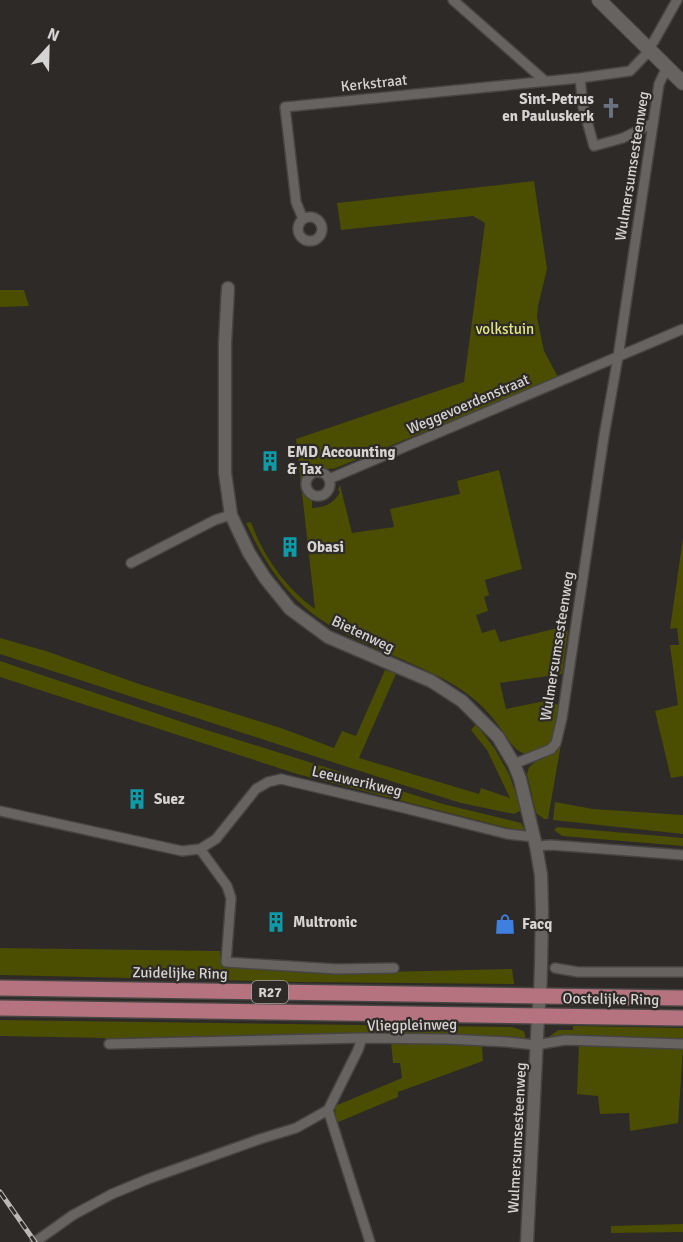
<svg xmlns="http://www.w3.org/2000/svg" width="683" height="1242" font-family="Signika,sans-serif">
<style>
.green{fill:#4b4d00}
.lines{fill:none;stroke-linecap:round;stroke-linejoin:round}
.minor-casing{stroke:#474543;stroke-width:12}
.tertiary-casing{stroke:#474543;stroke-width:15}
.secondary-casing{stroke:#474543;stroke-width:16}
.trunk-casing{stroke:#474543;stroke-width:18}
.minor{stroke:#676361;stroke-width:9}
.tertiary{stroke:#676361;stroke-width:12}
.secondary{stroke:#676361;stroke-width:14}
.trunk{stroke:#b4737e;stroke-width:15}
.rail-casing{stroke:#bab8b7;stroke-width:5}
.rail{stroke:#2d2a28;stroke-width:3;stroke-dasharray:9;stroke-linecap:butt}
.labels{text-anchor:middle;stroke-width:4.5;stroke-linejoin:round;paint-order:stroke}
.shield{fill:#2d2a28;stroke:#a3a1a0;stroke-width:1.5}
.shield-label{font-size:14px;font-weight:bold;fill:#d6d4d3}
.street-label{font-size:15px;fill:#d6d4d3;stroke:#2d2a28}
.poi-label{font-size:15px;font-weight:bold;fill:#d6d4d3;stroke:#2d2a28;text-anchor:start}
.park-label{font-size:15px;fill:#e3e882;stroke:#2d2a28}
</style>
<rect width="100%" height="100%" fill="#2d2a28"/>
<!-- green -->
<path class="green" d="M534,181L547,269L538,306L537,317L544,351L558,377L336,468C325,471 320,465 313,468C310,469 308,471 305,473C301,484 301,493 312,499V508C326,507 333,504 340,492L338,490L340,485L352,533L394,527L390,509L460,494L457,481L499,470L522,569L485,580L489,595L484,597L488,611L476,615L482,633L495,629L500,642L558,628L568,631L562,674L500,683L506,709L545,701L559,705C555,735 558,745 526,754C513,751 509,739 501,729C492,716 480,703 466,693C444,677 419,667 394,656C374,647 354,639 336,629C291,604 267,568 246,523L251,522C263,556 286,588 315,609L296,439L464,382L485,223L473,216L341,230L337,203Z
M0,290H24L29,306L0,307Z
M683,538V776L671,778L655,711L678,705L670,645H679L677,628L670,629Z
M0,638L46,651L142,685L281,728L334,748L342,731L356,736L385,670L396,674L359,758L479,794L481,788L510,798L487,750L471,730L476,724L495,749L509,774L522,810L514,814L461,803L400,784L0,654Z
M0,661L197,727L443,804L521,823L525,830L512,829L297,774L0,677Z
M561,744L548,819H544L536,813L527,774L529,767L535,762L548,756Z
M555,802L593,809L683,815V834L553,820Z
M557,827L683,838V846L562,836L554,830Z
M0,948L220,951L221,965L340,973L512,969L514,984L296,982L0,975Z
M0,1020L512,1027L524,1031L526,1039L398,1035L106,1040L105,1038L0,1036Z
M573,1026L683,1028V1041L546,1039L558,1030H573Z
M391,1042L482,1046L483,1061L398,1092V1097L336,1123L335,1106L402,1078L400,1063H393Z
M579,1044L683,1048L678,1123L630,1131L629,1113L600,1114L598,1096L577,1094Z
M683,1224V1232L611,1233V1226Z"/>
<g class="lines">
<!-- minor casing -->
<g class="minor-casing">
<path id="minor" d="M453,0L545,81
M648,48L654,41L677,0
M580,78L583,107L594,146L623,138L653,123
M298 229a12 12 0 1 1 24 0a12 12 0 1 1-24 0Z
M303,219L296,202L285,107L580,78L630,71L650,50
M306 484a12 12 0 1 1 24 0a12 12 0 1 1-24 0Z
M329,479L683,329
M131,563L215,520L231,515
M514,764L551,749L556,743L562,718L604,436L618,357L659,84L667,67
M0,811L182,851L200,849L216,839L256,789L268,782L281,779L404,808L507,834L534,837
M536,846L551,845L683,855
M200,849L227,886L231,898L226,962L336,969L394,968
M555,968L578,972H683
M109,1044L362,1038L447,1039L507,1042L536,1045L565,1040L683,1044
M328,1110L370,1242
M35,1242L73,1215L112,1194L148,1179L260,1139L296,1128L328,1110L358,1050L362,1038"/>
</g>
<!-- tertiary casing -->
<g class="tertiary-casing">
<path id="tertiary" d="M228,288L225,343V473L231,515L249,553L265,578L290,609L328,637L431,681L462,701L498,737L514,764L520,779L536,846L541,875L542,911L541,966L540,996L538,1016L527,1242"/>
</g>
<!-- secondary casing -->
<g class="secondary-casing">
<path id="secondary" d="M599,0L683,83"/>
</g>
<!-- trunk casing -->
<g class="trunk-casing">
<path id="trunk" d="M0,988L683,998
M0,1008L683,1018"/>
</g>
<!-- minor -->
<use href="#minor" class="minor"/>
<!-- tertiary -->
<use href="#tertiary" class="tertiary"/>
<!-- secondary -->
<use href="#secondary" class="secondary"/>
<!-- trunk -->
<use href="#trunk" class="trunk"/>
<!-- rail casing -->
<g class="rail-casing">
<path id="rail" d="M0,1192L35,1242"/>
</g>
<!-- rail -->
<use href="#rail" class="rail"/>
</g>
<!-- icons -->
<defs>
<g id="church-bare" transform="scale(1.62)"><path d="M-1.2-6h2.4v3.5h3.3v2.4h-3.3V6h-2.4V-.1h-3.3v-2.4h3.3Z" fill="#6b7280" stroke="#2d2a28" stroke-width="2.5" paint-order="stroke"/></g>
<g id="building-bare" transform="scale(1.62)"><path d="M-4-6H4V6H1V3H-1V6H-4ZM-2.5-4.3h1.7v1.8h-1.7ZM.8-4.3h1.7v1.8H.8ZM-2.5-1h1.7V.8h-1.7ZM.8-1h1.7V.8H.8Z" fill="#0f9aa8" stroke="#2d2a28" stroke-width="2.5" paint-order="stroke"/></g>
<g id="shop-bare" transform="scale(1.62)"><path d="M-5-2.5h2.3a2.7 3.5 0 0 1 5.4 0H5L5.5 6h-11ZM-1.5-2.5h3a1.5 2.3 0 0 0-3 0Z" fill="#3f7fe0" stroke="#2d2a28" stroke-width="2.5" paint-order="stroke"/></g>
</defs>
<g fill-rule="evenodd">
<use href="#church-bare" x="611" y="108"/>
<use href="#building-bare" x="270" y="461"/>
<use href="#building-bare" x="290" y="547"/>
<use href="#building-bare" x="137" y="799"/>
<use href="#building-bare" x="276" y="922"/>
<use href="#shop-bare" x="505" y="924"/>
</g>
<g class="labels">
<!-- shield labels -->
<rect class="shield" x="252" y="981" width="36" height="22" rx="4.5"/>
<g class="shield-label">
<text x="270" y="997">R27</text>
</g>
<!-- street labels -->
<g class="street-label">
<text transform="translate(374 83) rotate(-6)" y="5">Kerkstraat</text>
<text transform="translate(632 166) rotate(-81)" y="5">Wulmersumsesteenweg</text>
<text transform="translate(468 404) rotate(-23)" y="5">Weggevoerdenstraat</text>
<text transform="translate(363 634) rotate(25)" y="5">Bietenweg</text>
<text transform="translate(557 646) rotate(-81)" y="5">Wulmersumsesteenweg</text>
<text transform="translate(357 781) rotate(13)" y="5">Leeuwerikweg</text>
<text transform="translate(180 973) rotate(1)" y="5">Zuidelijke Ring</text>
<text transform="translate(611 999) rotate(1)" y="5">Oostelijke Ring</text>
<text transform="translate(412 1025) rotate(-1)" y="5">Vliegpleinweg</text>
<text transform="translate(517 1138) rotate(-87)" y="5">Wulmersumsesteenweg</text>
</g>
<!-- poi labels -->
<g class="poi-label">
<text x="594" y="104" text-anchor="end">Sint-Petrus<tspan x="594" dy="17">en Pauluskerk</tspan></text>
<text x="287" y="457">EMD Accounting<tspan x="287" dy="17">&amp; Tax</tspan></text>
<text x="307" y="552">Obasi</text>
<text x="154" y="804">Suez</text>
<text x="293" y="927">Multronic</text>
<text x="522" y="929">Facq</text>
</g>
<!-- park labels -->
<g class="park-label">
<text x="505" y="334">volkstuin</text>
</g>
</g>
<!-- north arrow -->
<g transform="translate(48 48) rotate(22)" stroke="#2d2a28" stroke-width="4.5" paint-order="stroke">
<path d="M0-4.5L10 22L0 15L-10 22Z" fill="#d6d4d3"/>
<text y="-9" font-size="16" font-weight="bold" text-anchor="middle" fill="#d6d4d3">N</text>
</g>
</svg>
